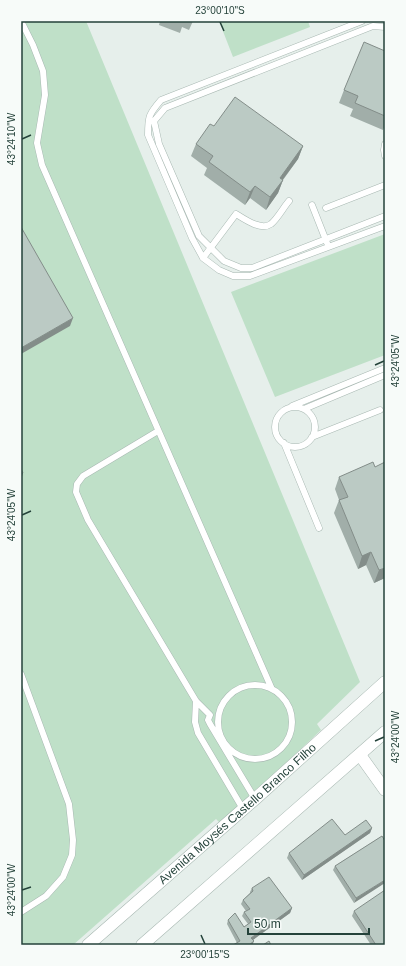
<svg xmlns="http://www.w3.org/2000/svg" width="406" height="966" font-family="Helvetica,sans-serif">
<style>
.green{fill:#bfe0c8}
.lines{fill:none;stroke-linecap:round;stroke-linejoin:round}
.service-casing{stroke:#a8b8b2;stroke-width:7}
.minor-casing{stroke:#a8b8b2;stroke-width:13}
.service{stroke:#fff;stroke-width:6}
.minor{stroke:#fff;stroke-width:12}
.wall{fill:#a1aea9}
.shaded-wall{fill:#838d89}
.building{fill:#bbcac4;stroke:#838d89}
.ticks{fill:none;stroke:#24423a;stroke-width:1.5}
.labels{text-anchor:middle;stroke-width:3.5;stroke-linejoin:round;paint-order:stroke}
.street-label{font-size:12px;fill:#24423a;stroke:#f7fbf9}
.neatline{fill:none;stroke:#24423a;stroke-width:1.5}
.ticks-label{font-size:10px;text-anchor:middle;fill:#24423a}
</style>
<rect width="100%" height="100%" fill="#e6efeb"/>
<!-- green -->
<path class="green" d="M21,21H86L360,682L317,724L321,730L221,824L216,819L73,945H21Z
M219,21H308L310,27L233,57Z
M385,234V355L275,397L231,292Z"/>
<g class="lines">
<!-- service casing -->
<g class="service-casing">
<path id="service" d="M362,21L161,100C149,114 148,116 148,135L192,238L203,258L219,270L233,276H250L385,226
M22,23L33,45L43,71L45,95L37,143L42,165L271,687
M385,27L373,26L165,108L154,121L159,144L199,236L224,261L241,268H252L385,216
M385,144L384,150L385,156
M312,205L327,243
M326,208L385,185
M203,258L236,214C244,219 261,231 271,224C278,218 283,208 289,201
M292,406L385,368
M275 427a20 20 0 1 1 40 0a20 20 0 1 1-40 0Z
M304,409L385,375
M158,431L83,476L77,484L76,492L88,520L196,701L210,715L208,720L210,724L255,799
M312,437L380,410
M284,443L319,528
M21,674L69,804L73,840L72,855L63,877L46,896L21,912
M218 722a37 37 0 1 1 74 0a37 37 0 1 1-74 0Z
M196,701L195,722L198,733L243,809"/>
</g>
<!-- minor casing -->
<g class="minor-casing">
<g id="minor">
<path d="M360,755L385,790"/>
<path id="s1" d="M88,945L255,799L385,682"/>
<path d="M142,945L385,732"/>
</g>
</g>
<!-- service -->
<use href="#service" class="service"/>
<!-- minor -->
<use href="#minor" class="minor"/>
</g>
<!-- wall -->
<path class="wall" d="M160,21H193L189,30L182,27L180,33L159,25Z
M385,51V125L383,130L350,116L353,109L339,103L344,90Z
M214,126L303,146L298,159L283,180L278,193L266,210L250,198L245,205L204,175L207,168L191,156L196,144Z
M339,477L385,578L374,583L366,565L358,569L334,513L339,500L335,489Z
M372,828L370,833L302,880L287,858L289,853L345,835Z
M382,836L354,903L333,870L335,866Z
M252,888L292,908L290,913L253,940L254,941L252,945H233L237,943L227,924L228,920L244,927L248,924L242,916L244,912L246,911L241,904L243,900L250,893V892Z
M354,911L385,945H371L352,916Z"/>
<!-- shaded-wall -->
<path class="shaded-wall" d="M303,146L298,159L275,190L280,178Z
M283,180L278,193L266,210L270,197Z
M255,186L250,198L245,205L250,192Z
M73,318L70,326L21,354V348Z
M23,473L21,480V475Z
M371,552L366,565L358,569L362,556Z
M385,568V578L374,583L379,570Z
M372,828L370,833L302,880L304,875Z
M385,880V883L354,903L356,898Z
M292,908L290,913L250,942L251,938Z
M254,941L252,945H249Z"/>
<!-- building -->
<path class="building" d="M364,42L385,51V116L355,103L358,96L344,90Z
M235,97L303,146L280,178L283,180L270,197L255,186L250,192L209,162L213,156L196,144L210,124L214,126Z
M21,227L73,318L21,348Z
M373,462L375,467L385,462V568L379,570L371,552L362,556L339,500L348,497L339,477Z
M21,469L23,473L21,475Z
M332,819L345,835L366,820L372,828L304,875L289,853Z
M382,836L385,841V880L356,898L335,866Z
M269,877L292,908L251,938L254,941L249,945H233L240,941L228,920L235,913L244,927L251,922L244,912L250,909L243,900L253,891L252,888Z
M385,890V945H376L354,911Z
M269,941L271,945H263Z"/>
<!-- ticks -->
<path class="ticks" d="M220,22L224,31M22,139L31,135M375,365L384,361M22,515L31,511M375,741L384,737M22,890L31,887M201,935L205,944"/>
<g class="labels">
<!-- street labels -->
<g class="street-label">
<text dy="4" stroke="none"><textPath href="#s1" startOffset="199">Avenida Moysés Castello Branco Filho</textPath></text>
</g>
</g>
<!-- border -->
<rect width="406" height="966" fill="none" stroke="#f7fbf9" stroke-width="44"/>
<!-- scale -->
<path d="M248 928v6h121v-6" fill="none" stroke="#24423a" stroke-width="2"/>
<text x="254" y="928" font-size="12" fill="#24423a" stroke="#f7fbf9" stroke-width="3" paint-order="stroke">50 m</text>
<rect x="22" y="22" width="362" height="922" class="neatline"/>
<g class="ticks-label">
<text x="220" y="14">23°00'10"S</text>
<text transform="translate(11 139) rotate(-90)" y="4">43°24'10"W</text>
<text transform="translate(395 361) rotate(-90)" y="4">43°24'05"W</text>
<text transform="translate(11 515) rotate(-90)" y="4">43°24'05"W</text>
<text transform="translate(395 737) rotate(-90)" y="4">43°24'00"W</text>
<text transform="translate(11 890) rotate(-90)" y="4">43°24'00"W</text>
<text x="205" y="958">23°00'15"S</text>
</g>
</svg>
